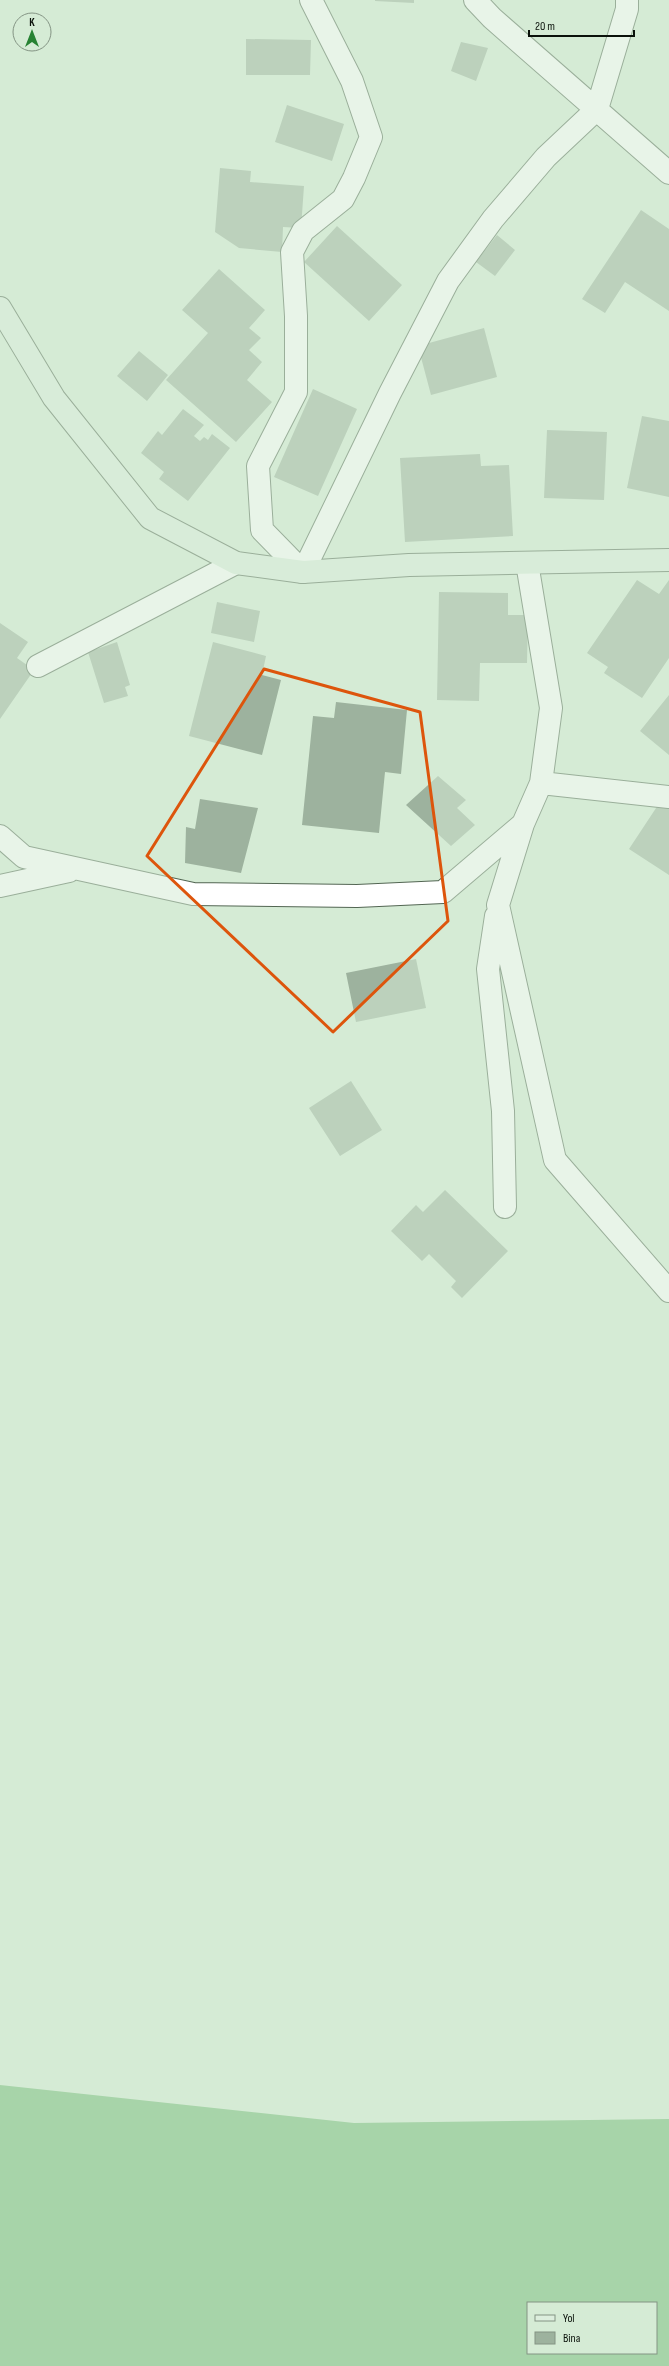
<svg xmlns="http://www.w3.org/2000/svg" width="669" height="2366" font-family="'Sofia Sans Condensed',sans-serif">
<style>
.forest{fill:#70b874;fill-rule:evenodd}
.building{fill:#9db29e}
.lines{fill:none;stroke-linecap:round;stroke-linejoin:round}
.minor-casing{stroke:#536653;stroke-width:24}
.secondary-casing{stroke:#536653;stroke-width:24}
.minor{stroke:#fff;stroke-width:22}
.secondary{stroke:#dceedd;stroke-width:22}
.marked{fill:none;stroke:#dd550c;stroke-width:3;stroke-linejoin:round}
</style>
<rect width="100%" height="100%" fill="#d5ebd5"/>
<!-- forest -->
<path class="forest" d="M0,2085L354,2123L669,2119V2366H0ZM528,2303H656V2353H528Z"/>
<!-- building -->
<path class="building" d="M375,0H414V3L375,1Z
M246,39L311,40L310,75H246Z
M461,42L488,48L476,81L451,71Z
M287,105L344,124L332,161L275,142Z
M220,168L251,171L250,182L304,186L301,228L283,227L282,252L239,248L215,232Z
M641,210L669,229V311L625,282L605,313L582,299Z
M337,226L402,285L369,321L304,262Z
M497,235L515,250L495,276L476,262Z
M219,269L265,310L249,328L261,338L249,350L262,362L247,380L272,402L236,442L166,380L208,333L182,310Z
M484,328L497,377L431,395L418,346Z
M139,351L168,375L147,401L117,376Z
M313,389L357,409L318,496L274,477Z
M183,409L204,425L194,436L200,441L204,437L208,440L212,434L230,448L188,501L159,479L164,472L141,453L158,431L162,435Z
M642,416L669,421V497L627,488Z
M547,430L607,432L604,500L544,498Z
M480,454L481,466L509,465L513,536L405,542L400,458Z
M637,580L659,594L669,580V658L642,698L604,673L608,667L587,653Z
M439,592L508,593V615H528L527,663H480L479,701L437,700Z
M217,602L260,611L254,642L211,633Z
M0,623L28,642L17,658L34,670L0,719Z
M117,642L130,685L125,687L128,696L104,703L88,652Z
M213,642L266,656L262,675L281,680L262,755L189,736Z
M669,695V755L640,731Z
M336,702L407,710L401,774L385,772L379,833L302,825L313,716L334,718Z
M438,776L466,800L457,808L475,825L451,846L406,805Z
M200,799L258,808L241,873L185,863L186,827L195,829Z
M660,802L669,808V875L629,849Z
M416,959L426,1008L356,1022L346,973Z
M351,1081L382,1130L340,1156L309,1108Z
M445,1190L508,1251L462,1298L451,1287L456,1281L429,1254L422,1261L391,1231L416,1205L423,1212Z"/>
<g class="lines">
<!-- minor casing -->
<g class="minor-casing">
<path id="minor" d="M311,0L352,81L371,137L354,178L343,199L303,231L292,252L296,316V392L258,466L262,530L303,572L390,393L448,281L493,219L546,157L597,109L627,9V0
M475,0L492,18L669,173
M38,666L236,563
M541,783L669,797
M523,824L498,905L555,1160L669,1291
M0,836L24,857L193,894L357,896L443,892L523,824L541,783L551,708L527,563
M0,886L69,871
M496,916L488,969L503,1111L505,1207"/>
</g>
<!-- secondary casing -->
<g class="secondary-casing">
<path id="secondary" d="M0,308L54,398L150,518L236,563L303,572L409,565L669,560"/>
</g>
<!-- minor -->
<use href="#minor" class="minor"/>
<!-- secondary -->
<use href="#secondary" class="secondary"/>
</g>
<!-- marked area -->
<path d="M0 0H669V2366H0ZM264,669L420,712L448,921L333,1032L147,856Z" fill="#d5ebd5" fill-opacity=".55" fill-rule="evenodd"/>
<path class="marked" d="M264,669L420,712L448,921L333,1032L147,856Z"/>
<!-- legend -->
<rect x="527" y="2302" width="130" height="52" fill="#d5ebd5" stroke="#849484"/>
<rect x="535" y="2315" width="20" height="6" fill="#dceedd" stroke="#849484"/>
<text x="563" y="2322" font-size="12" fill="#0a110a">Yol</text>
<rect x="535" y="2332" width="20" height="12" fill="#9db29e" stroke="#849484"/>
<text x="563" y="2342" font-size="12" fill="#0a110a">Bina</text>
<!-- north arrow -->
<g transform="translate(32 32)"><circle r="19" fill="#d5ebd5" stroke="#849484"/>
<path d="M0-3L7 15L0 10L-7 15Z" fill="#278233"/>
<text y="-6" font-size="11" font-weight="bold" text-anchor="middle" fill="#0a110a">K</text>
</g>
<!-- scale -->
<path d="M529 30v6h105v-6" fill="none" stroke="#0a110a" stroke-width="2"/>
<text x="535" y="30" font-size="12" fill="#0a110a" stroke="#d5ebd5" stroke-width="3" paint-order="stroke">20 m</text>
</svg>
